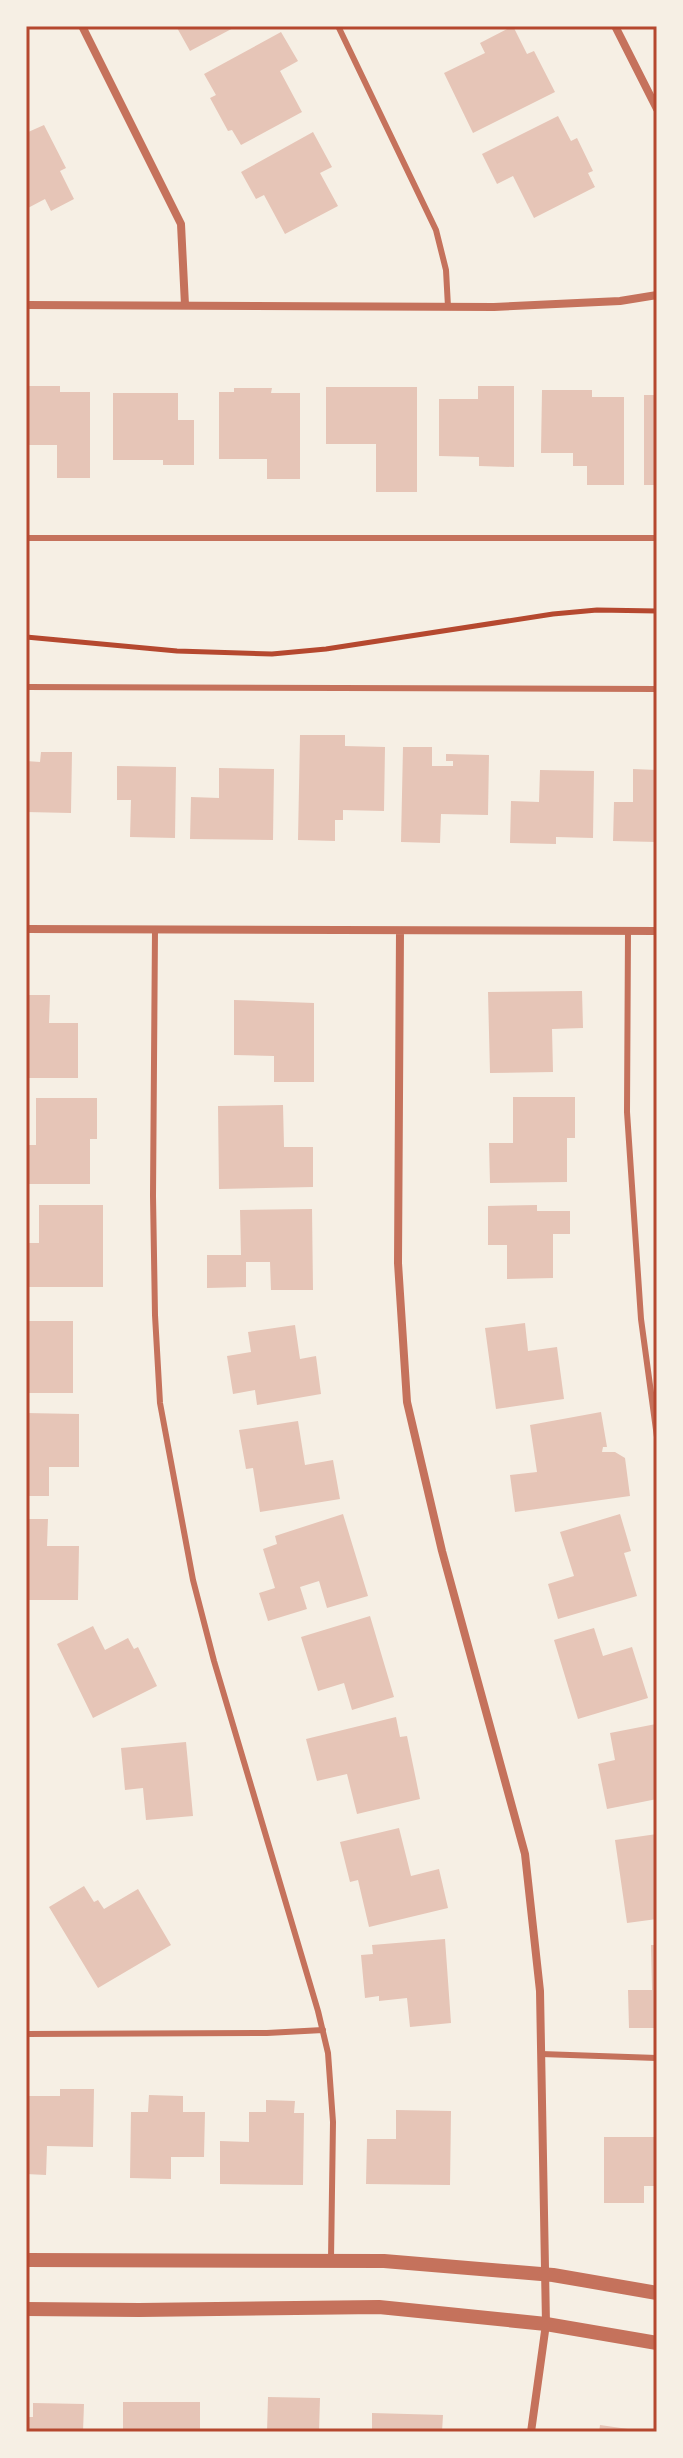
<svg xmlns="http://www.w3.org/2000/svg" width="683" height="2458" font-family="Raleway,sans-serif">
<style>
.building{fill:#e6c5b7}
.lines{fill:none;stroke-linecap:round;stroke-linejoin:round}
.path{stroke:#b5482f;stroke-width:5}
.service{stroke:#c5725c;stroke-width:6}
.minor{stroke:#c5725c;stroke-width:8}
.tertiary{stroke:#c5725c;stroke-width:14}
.neatline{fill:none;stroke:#b5482f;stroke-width:3}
</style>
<rect width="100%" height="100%" fill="#f6efe4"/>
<!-- building -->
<path class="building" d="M176,26H237L190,51Z
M513,26L527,54L534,51L555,92L473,133L444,73L485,53L480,43Z
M281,32L298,61L280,71L302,112L241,145L232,130L228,131L210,98L216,95L204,74Z
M558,116L571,141L577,138L593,171L588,173L595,187L534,218L513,176L497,184L482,154Z
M44,125L66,168L60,171L74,199L51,211L45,199L26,209V133Z
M313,132L332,167L320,173L338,206L285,234L264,195L256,199L241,172Z
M26,386H60V392H90V478H57V445H26Z
M478,386H514V467L479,466V457L439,456V399H478Z
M326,387H417V492H376V444H326Z
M234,388H272L271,393H300V479H267V459H219V392H234Z
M542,390H592V397H624V485H587V466H573V453H541Z
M113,393H178V420H194V465H163V460H113Z
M644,395H657V485H644Z
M300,735H345V746L385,747L384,811L343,810V820H335V841L298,840Z
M403,747H432V766H453V761H446V754L489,755L488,815L441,814L440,843L401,842Z
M41,752H72L71,813L26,812V761L40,762Z
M117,766L176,767L175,838L130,837L131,800H117Z
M219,768L274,769L273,840L190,839L191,797L219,798Z
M633,769L657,770V842L613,841L614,802H633Z
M540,770L594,771L593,838L556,837V844L510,843L511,801L539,802Z
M582,991L583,1028L552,1029L553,1072L490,1073L488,992Z
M26,995H50L49,1023H78V1078H26Z
M234,1000L314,1003V1082H274V1056L234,1055Z
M513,1097H575V1138H567V1182L490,1183L489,1143H513Z
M36,1098H97V1139H90V1184H26V1145H36Z
M283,1105L284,1147H313V1187L219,1189L218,1106Z
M39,1205H103V1287H26L27,1243H39Z
M537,1205V1211H570V1234H553V1278L507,1279V1245H488V1206Z
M312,1209L313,1290H271L270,1262H246V1287L207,1288V1255H241L240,1210Z
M26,1321H73V1393H26Z
M525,1323L528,1351L557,1347L564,1399L496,1409L485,1328Z
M295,1325L300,1359L316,1356L321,1394L257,1405L255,1390L233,1394L227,1356L251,1352L248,1332Z
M601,1412L607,1447H603L602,1452H615L625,1458L630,1496L515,1512L510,1475L537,1472L530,1425Z
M26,1413L79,1414V1467H49V1496H26Z
M298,1421L305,1465L333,1460L340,1499L260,1512L253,1468L246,1469L239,1430Z
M343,1514L368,1596L327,1608L319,1581L300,1587L307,1609L268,1621L259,1593L275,1588L263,1549L277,1544L275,1536Z
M620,1514L631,1551L624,1553L637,1596L558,1619L548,1584L574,1576L560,1532Z
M26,1519H48L47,1546H79L78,1600H26Z
M370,1616L394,1697L352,1710L344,1683L318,1691L301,1637Z
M93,1626L105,1650L128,1638L134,1649L138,1647L157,1686L93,1718L57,1644Z
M594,1628L603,1656L632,1647L648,1698L578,1719L554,1640Z
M396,1717L400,1737L407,1736L420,1799L357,1814L347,1774L317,1781L306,1739Z
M656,1724L657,1799L607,1809L598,1764L615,1760L610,1733Z
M186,1742L193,1816L146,1820L143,1788L125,1790L121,1748Z
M399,1828L411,1876L439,1869L448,1908L369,1927L358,1880L350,1882L340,1842Z
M657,1834V1919L627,1923L615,1840Z
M84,1886L94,1902L98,1900L104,1909L138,1889L171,1945L98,1988L49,1907Z
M445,1939L451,2023L410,2027L407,1998L379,2001V1996L365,1998L361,1955L373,1954L372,1945Z
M651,1945H657V2028H629L628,1990H652Z
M60,2089H94L93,2147L47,2146L46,2175L26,2174V2096H60Z
M149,2095L183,2096V2112H205L204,2157H171V2179L130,2178L131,2112H148Z
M266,2100L295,2101L294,2113H304L303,2185L220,2184V2141L249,2142V2112H266Z
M396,2110L451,2111L450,2185L366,2184L367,2139H396Z
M604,2137H657V2186H644V2203H604Z
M268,2397L320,2398L319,2432H267Z
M123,2402H200V2432H123Z
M33,2403L84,2404L83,2432H26V2417H33Z
M372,2413L443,2415L442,2432H372Z
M600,2425L635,2430V2432H599Z"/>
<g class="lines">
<!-- path -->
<path class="path" d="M26,637L177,651L272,654L326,649L553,614L597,610L657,611"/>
<!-- service -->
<path class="service" d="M338,26L436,230L446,270L448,307
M26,538H657
M26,687L657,689
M155,930L153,1196L155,1315L160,1403L193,1580L214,1661L318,2011L328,2053L333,2122L331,2259
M628,931L627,1112L641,1319L657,1437
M26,2034L267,2033L323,2030
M541,2054L657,2058"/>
<!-- minor -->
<path class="minor" d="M82,26L181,224L185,305
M615,26L657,109
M26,305L494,307L620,301L657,295
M26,929L657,931
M400,931L398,1263L407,1402L442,1551L525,1854L540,1991L546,2324L531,2432"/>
<!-- tertiary -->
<path class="tertiary" d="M26,2260L384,2261L553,2275L657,2293
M26,2309L139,2310L379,2307L546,2324L657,2343"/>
</g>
<!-- border -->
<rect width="683" height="2458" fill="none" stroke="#f6efe4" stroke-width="56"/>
<rect x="28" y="28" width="627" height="2402" class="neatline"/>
</svg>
